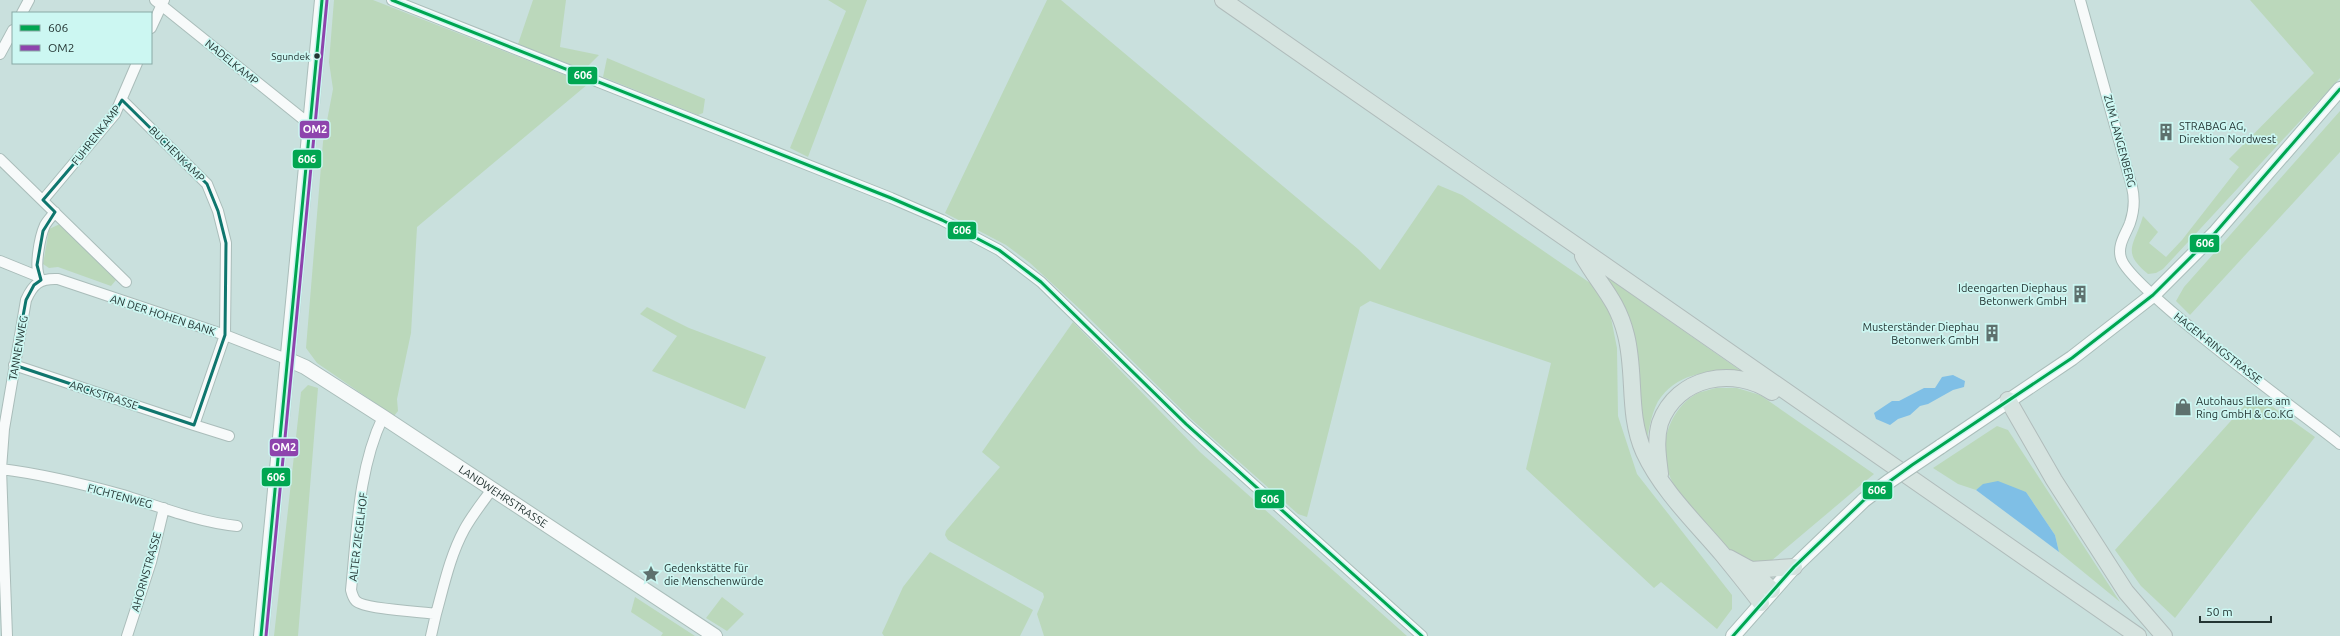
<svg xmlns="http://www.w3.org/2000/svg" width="2340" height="636" font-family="Ubuntu,sans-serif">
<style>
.green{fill:#bbd8bb}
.water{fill:#7fbfe6}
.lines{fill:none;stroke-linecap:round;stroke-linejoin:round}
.street-casing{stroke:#aabdba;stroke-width:12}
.secondary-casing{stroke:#aabdba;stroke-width:16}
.primary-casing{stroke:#b0bcbb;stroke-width:18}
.street{stroke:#f7fafa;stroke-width:10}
.secondary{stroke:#f7fafa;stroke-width:14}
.primary{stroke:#d5e3df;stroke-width:16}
.secondary-bridge-casing{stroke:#aabdba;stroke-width:16;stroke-linecap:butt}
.secondary-bridge{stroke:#f7fafa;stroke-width:14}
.bus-1-casing{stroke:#ccf7f2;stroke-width:6}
.bus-2-casing{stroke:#ccf7f2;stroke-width:6}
.bus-1{stroke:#00a651;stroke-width:3}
.bus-2{stroke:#8e44ad;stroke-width:3}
.marked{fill:none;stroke:#0f766e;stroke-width:3;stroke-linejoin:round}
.bus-dot{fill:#243533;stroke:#ccf7f2;stroke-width:1.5}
.labels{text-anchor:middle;stroke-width:3.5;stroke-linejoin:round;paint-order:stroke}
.bus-label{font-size:10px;fill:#243533;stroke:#ccf7f2;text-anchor:end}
.street-label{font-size:11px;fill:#243533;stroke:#ccf7f2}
.poi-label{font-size:11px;fill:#243533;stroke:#ccf7f2;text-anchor:start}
.line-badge{stroke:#ccf7f2;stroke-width:1.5}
.badge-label{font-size:11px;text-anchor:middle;font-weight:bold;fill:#fff}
</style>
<rect width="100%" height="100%" fill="#c9e0dd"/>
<!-- green -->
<path class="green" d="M334,0H373L588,84L417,227L411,333L397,399L398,411L394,416L317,363L306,348L323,142L333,89L329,62Z
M533,0H566L560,47L599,55L584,70L518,44Z
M828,0H867L808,157L790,148L846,11Z
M1047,0H1061L1358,249L1380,270L1438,185L1462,195L1593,285L1610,313L1617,348L1618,416L1637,474L1732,595V609L1717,629L1661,582L1654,588L1526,469L1551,363L1370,301L1360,307L1307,517L1298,514L1190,418L1082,311L1030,263L1006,245L945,213Z
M2250,0H2340V78L2163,269L2156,273L2148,274C2120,251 2135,245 2143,216L2158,232L2149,243L2166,257L2182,240L2239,167L2229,159L2314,73Z
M607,58L705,99L703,113L698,115L603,77Z
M2340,111V152L2190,315L2176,301L2184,287Z
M60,224L114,276L116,280L111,286L58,267L49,268L43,264L49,229Z
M1604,275L1741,371C1712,371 1681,371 1661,397C1652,408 1649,430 1646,444L1640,420L1633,332L1625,307Z
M647,307L689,328L766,357L745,409L652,371L677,336L640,314Z
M1073,322L1200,452L1407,636H1044L1037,614L1044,597L1043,593L948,540L945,535L946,531L1000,467L982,452Z
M308,385L318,388L298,636H274L301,392Z
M1716,388H1737L1760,395L1874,474L1771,561C1762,561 1752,562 1744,559C1730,553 1713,533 1703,522C1693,510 1682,497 1673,483C1656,453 1666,412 1696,394C1702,391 1710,390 1716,388Z
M2255,394L2315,437L2175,618L2141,586L2115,550Z
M1997,426L2008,430L2120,602L2059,552L2055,535L2026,492L1984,484L1976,490L1958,484L1933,468Z
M930,552L1033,610L1020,636H884L882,633L903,587Z
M635,597L695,636H661L663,633L631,612Z
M722,597L744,614L727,631L706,618Z"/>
<!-- water -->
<path class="water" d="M1953,375L1965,381L1964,387L1953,390L1928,404L1920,406L1910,415L1898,419L1890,425L1876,419L1874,413L1892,401H1899L1924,388H1935L1942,377Z
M1998,481L2026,492L2055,535L2059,552L1976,490L1983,484Z"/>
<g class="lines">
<!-- street casing -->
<g class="street-casing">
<path id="street" d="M155,0L303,119L310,120
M392,0L891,198L942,220L999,250L1041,282L1186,424L1422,636
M2080,0L2132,187C2135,199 2134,211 2130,223C2126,234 2117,245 2121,258C2128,287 2305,416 2340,444
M22,13L29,0
M151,28L164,0
M0,54L13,30
M0,159L126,282
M43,200L115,114L137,63
M0,261L37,276
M41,280C33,270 40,236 45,225C48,220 52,216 55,212
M14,365L194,425L225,335L226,243L218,211L207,184L122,100
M383,417C358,469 357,533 351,590C352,594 353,598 356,601C364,609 422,612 436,614L431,636
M194,425L229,436
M1,469C42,474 83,484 123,495C160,507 198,522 237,526
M436,614C444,585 450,556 464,530C472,515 483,502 492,489
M7,636L1,469L4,429L26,300C33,284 40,278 58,279L225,335L289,360
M127,636L151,562L164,508"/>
</g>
<!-- secondary casing -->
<g class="secondary-casing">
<g id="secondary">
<path id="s1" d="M289,360L305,367L383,417L715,636"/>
<path d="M1940,447L2072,358L2153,295L2215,233L2340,89"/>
<path d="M261,636L322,0"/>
<path d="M1733,636L1794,567L1864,500"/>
</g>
</g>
<!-- primary casing -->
<g class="primary-casing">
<path id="primary" d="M1223,0L2138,636
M1583,256C1600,286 1617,299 1626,335C1636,374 1627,414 1644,452C1662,491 1696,523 1723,555C1736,571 1749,587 1761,603
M2008,400L2054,480L2126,592L2164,636
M1660,474C1658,457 1655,440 1660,423C1677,376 1734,366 1772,392
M1729,558L1751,570L1772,590
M1751,570L1794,567"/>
</g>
<!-- street -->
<use href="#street" class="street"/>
<!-- secondary -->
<use href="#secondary" class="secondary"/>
<!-- primary -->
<use href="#primary" class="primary"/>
<!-- secondary-bridge casing -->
<g class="secondary-bridge-casing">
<path id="secondary-bridge" d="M1864,500L1888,482L1940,447"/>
</g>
<!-- secondary-bridge -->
<use href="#secondary-bridge" class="secondary-bridge"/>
<!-- bus-1 casing -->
<g class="bus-1-casing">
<path id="bus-1" d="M392,0L891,198L942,220L999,250L1041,282L1186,424L1422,636
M261,636L322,0
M1733,636L1794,567L1864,500L1912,465L2072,358L2153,295L2215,233L2340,89"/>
</g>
<!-- bus-2 casing -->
<g class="bus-2-casing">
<path id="bus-2" d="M266,636L327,0"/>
</g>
<!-- bus-1 -->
<use href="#bus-1" class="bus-1"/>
<!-- bus-2 -->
<use href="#bus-2" class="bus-2"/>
</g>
<!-- marked area -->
<path class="marked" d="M122,100L207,184L218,211L226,243L225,335L194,425L14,365L26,300L34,285L41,280L37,265L43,231L55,212L43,200L107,125Z"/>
<!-- icons -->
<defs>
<g id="building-bare" transform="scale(1.38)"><path d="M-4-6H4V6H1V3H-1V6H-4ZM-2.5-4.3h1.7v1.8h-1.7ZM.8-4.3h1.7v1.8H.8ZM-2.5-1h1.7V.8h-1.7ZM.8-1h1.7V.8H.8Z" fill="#5e716e" stroke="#ccf7f2" stroke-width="2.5" paint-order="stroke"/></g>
<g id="shop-bare" transform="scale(1.38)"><path d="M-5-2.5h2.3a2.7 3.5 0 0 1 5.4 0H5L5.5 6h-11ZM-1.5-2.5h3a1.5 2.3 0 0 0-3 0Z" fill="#5e716e" stroke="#ccf7f2" stroke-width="2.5" paint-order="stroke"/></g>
<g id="sight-bare" transform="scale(1.38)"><path d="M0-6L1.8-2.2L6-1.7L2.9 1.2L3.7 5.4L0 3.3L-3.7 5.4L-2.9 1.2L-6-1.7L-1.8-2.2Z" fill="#5e716e" stroke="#ccf7f2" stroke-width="2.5" paint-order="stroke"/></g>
</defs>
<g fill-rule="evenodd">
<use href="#building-bare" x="2166" y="132"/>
<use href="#building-bare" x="2080" y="294"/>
<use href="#building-bare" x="1992" y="333"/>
<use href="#shop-bare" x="2183" y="407"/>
<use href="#sight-bare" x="651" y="574"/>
</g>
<!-- markers -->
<circle class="bus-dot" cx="317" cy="56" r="3.5"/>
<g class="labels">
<!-- bus labels -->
<g class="bus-label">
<text x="310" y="60">Sgundek</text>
</g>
<!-- street labels -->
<g class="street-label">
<text transform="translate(232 62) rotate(39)" y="4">NADELKAMP</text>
<text transform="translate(96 135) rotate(-52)" y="4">FUHRENKAMP</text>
<text transform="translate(2120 141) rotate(75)" y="4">ZUM LANGENBERG</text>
<text transform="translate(177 154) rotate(45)" y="4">BUCHENKAMP</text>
<text transform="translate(163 315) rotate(18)" y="4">AN DER HOHEN BANK</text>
<text transform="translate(18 348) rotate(-80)" y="4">TANNENWEG</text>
<text transform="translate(2218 348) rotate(38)" y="4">HAGEN-RINGSTRASSE</text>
<text transform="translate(104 395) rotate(18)" y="4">ARCKSTRASSE</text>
<text transform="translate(120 496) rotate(15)" y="4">FICHTENWEG</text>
<text dy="4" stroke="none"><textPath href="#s1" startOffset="254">LANDWEHRSTRASSE</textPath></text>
<text transform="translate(358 537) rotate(-83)" y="4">ALTER ZIEGELHOF</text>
<text transform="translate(146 572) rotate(-74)" y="4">AHORNSTRASSE</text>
</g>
<!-- poi labels -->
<g class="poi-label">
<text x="2179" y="130">STRABAG AG,<tspan x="2179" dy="13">Direktion Nordwest</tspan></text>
<text x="2067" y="292" text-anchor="end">Ideengarten Diephaus<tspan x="2067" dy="13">Betonwerk GmbH</tspan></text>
<text x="1979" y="331" text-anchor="end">Musterständer Diephau<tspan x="1979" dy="13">Betonwerk GmbH</tspan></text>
<text x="2196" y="405">Autohaus Ellers am<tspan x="2196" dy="13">Ring GmbH &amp; Co.KG</tspan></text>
<text x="664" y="572">Gedenkstätte für<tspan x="664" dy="13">die Menschenwürde</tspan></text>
</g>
</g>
<g class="line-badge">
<rect x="567" y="66" width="31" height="19" rx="4" fill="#00a651"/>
<rect x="299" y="120" width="31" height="19" rx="4" fill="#8e44ad"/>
<rect x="292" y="149" width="30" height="20" rx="4" fill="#00a651"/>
<rect x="947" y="221" width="30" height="19" rx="4" fill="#00a651"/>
<rect x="2189" y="234" width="31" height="19" rx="4" fill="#00a651"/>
<rect x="269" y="438" width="30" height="19" rx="4" fill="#8e44ad"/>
<rect x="261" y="467" width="30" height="20" rx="4" fill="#00a651"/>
<rect x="1862" y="481" width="31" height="19" rx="4" fill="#00a651"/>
<rect x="1254" y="489" width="31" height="20" rx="4" fill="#00a651"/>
</g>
<g class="badge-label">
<text x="583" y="79">606</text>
<text x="315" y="133">OM2</text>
<text x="307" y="163">606</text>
<text x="962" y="234">606</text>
<text x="2205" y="247">606</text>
<text x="284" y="451">OM2</text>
<text x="276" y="481">606</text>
<text x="1877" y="494">606</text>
<text x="1270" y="503">606</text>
</g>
<!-- legend -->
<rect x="12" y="12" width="140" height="52" fill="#ccf7f2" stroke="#89a9a6"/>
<rect x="20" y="25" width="20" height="6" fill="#00a651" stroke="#89a9a6"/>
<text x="48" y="32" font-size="12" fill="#243533">606</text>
<rect x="20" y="45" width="20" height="6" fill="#8e44ad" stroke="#89a9a6"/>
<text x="48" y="52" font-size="12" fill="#243533">OM2</text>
<!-- scale -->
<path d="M2200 616v6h71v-6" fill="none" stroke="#243533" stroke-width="2"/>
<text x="2206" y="616" font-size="12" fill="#243533" stroke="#ccf7f2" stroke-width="3" paint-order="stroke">50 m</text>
</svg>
